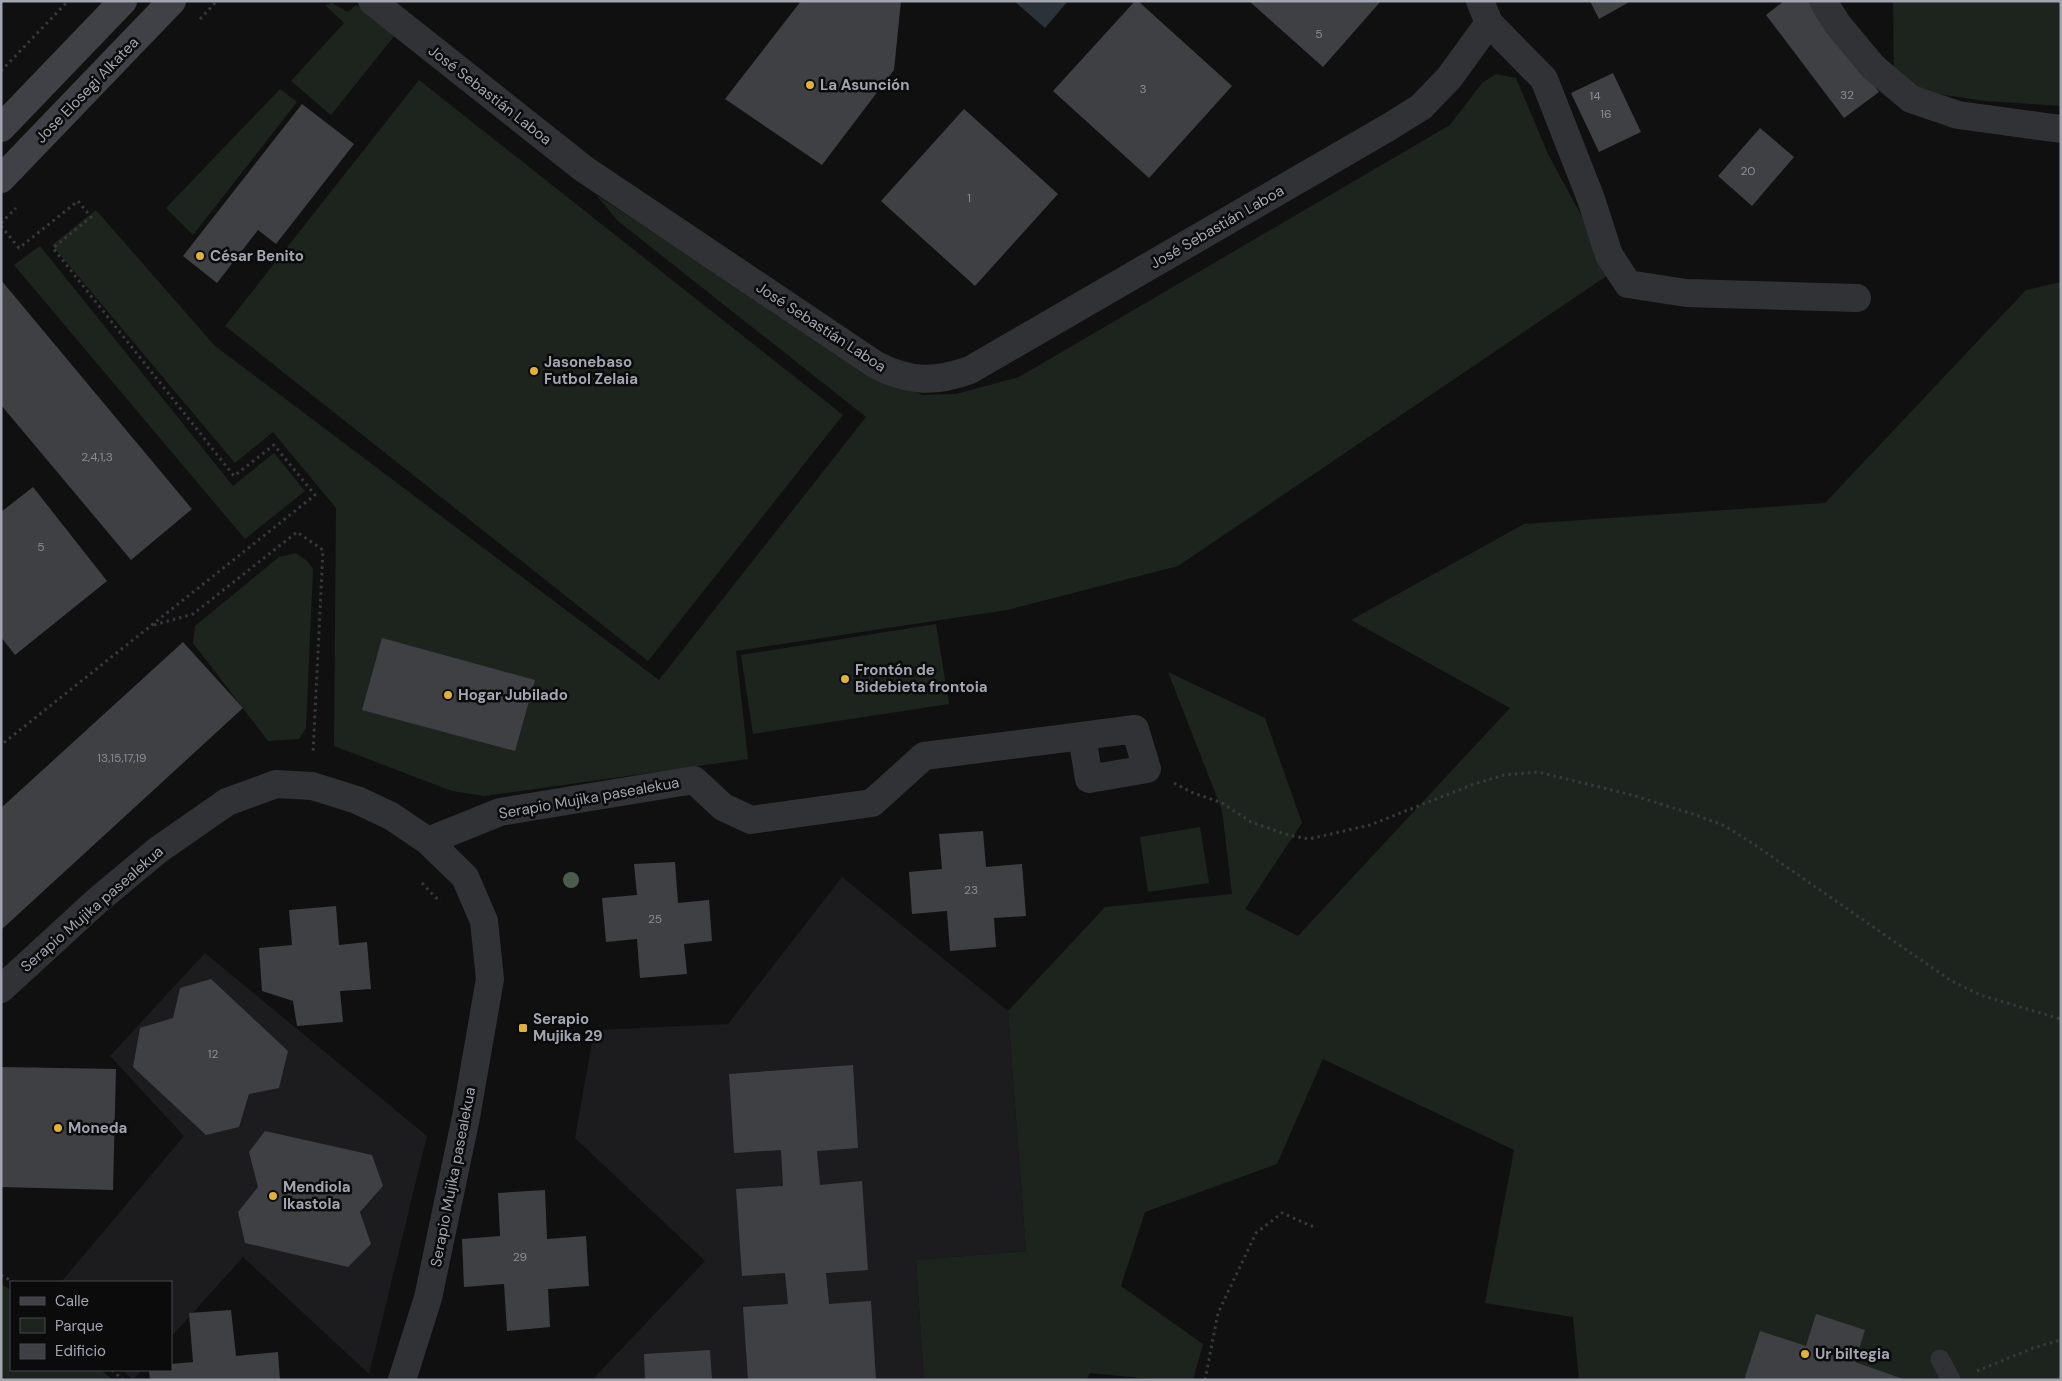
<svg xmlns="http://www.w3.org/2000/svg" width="2062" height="1381" font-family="'DM Sans',sans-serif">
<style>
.built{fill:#1c1c1e}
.green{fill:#1d241e}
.water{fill:#2b3239}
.building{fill:#3f4044}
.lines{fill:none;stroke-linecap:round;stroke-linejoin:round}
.path{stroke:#38393d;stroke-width:3;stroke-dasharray:2.5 4;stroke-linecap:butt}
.lane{stroke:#313236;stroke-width:19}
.street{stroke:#313236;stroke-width:28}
.secondary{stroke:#404146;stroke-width:28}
.tree{fill:#4b5c4e}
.poi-dot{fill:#e0b239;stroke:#0b0b0c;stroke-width:2}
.labels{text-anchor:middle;stroke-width:5;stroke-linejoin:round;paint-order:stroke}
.number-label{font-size:12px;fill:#8a8c96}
.poi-label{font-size:15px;font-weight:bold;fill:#a3a6b1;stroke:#0b0b0c;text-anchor:start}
.street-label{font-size:15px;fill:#a3a6b1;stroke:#0b0b0c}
</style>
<rect width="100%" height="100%" fill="#101011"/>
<!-- built -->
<path class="built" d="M842,877L1008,1011L1026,1251L916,1260L924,1380H592L705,1261L575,1138L594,1030L728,1024Z
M205,953L427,1136L369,1374L243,1257L171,1337V1282H61L184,1136L110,1056Z
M122,1370H142L133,1380Z"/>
<!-- green -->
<path class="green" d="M1893,1H2061V106L1984,101L1894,87Z
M332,3L348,12L356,5L395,35L331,115L291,81L344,23L325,5Z
M1496,74L1516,78L1548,154L1593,237L1608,275L1178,566L1007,610L736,651L748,759L484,796L452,791L334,746L336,508L273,432L235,463L52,245L96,210L215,346L659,680L866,417L618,221L596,195L847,358L922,395L956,394L1019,377L1450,125L1482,83Z
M419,80L843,415L648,661L225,326Z
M280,89L297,102L193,235L166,208Z
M40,246L233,486L274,453L305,491L245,539L14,265Z
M2061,282V1380H1579L1573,1317L1485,1303L1514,1150L1323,1059L1277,1164L1145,1212L1121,1286L1203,1344L1193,1380H1160L1090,1373L1086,1380H924L916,1260L1026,1251L1008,1011L1105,907L1232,894L1222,810L1168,672L1265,718L1302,823L1245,909L1298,936L1510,708L1351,620L1524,524L1825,503L2026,290Z
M296,553L307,561L313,569L306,728L299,739L268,741L193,643L195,626L279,557Z
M936,624L949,704L753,734L741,655Z
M1200,827L1209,883L1148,892L1140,837Z
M1,1284L11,1290V1370H101L113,1380H1Z"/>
<!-- water -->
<path class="water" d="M1014,1H1068L1045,28Z"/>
<!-- building -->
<path class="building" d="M801,1H901L894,70L822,165L725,99Z
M1135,1H1138L1232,86L1149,178L1053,91Z
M1249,1H1381L1323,67Z
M1590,1H1631L1599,19Z
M1784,1H1810L1879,92L1844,118L1766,15Z
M1613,73L1641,132L1599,152L1571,93Z
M302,104L354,144L276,244L258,230L217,283L183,256Z
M964,109L1058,194L975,286L881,201Z
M1760,128L1794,157L1752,206L1718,176Z
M1,280L192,509L131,560L1,405Z
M33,487L107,581L15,655L1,637V512Z
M382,638L535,680L515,751L362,710Z
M183,642L243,708L1,930V808Z
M983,831L986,867L1022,864L1026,916L994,918L996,947L950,951L947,911L912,914L909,872L942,869L939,834Z
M675,862L678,903L709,900L712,941L684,944L687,974L640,978L637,939L606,942L602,898L637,895L634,864Z
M336,906L339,945L367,942L371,989L340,991L343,1022L297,1026L293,1001L262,991L259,948L292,945L289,910Z
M211,979L288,1051L279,1088L249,1094L239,1127L206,1135L133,1067L140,1028L173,1018L180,988Z
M853,1065L858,1148L817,1151L820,1185L862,1181L868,1270L826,1273L829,1304L871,1301L876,1380H748L743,1307L788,1304L785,1273L742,1276L736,1189L783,1186L781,1150L734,1153L729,1074Z
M1,1067L116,1069L113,1190L1,1187Z
M265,1131L372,1155L383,1186L360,1212L371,1244L348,1267L245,1243L238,1212L258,1187L249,1152Z
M545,1190L547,1239L586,1236L589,1286L548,1289L550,1327L507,1331L504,1284L464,1287L462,1239L500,1236L498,1193Z
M231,1310L236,1356L278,1352L280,1380H150L149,1370H171V1364L193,1362L189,1313Z
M1816,1314L1865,1330L1855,1362L1906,1380H1744L1760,1331L1806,1346Z
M710,1350L712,1380H645L644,1354Z"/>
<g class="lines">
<!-- path -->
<path class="path" d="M200,19L217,1
M1,71L68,1
M1,223L16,208
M1,226L19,248L78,201L91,217L53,248L234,476L274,445L315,495L1,745
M154,625L193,614L297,532L323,550L313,754
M1174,783L1191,792L1222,803L1251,822L1288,835L1309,839L1370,825L1474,784L1504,775L1538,772L1632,795L1693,814L1725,826L1752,843L1950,980L1980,995L2061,1019
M422,883L440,902
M1,1275L13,1282
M112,1370L123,1380
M1977,1371L2033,1348L2061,1340
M1205,1380L1218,1313L1256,1233L1282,1213L1316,1228"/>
<!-- lane -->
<path class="lane" d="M1940,1359L1951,1380"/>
<!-- street -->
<path class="street" d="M372,1L584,169L876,365C910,382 934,383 970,370L1389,127L1421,107L1449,78L1489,23
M1480,1L1489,23L1544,79L1591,199L1609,255L1628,284L1686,293L1857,298
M1823,1L1838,25L1873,67L1911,99L1958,115L2061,129
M428,841L500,812L694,780L723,807L751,820L872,803L924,756L1082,736L1089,779L1147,769L1135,729L1082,736
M1,989L98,900L158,850L227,802L276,784L312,786L357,800L391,816L428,841L465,877L484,921L490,979L466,1117L428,1298L402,1380"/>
<!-- secondary -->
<path class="secondary" d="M1,128L123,1
M1,179L172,1"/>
</g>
<!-- trees -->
<circle class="tree" cx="571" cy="880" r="8"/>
<!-- markers -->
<g class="poi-dot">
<circle cx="810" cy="85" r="5"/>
<circle cx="200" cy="256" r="5"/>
<circle cx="534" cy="371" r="5"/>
<circle cx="845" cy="679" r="5"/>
<circle cx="448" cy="695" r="5"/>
<rect x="518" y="1023" width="10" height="10" rx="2.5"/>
<circle cx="58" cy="1128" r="5"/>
<circle cx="273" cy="1196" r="5"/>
<circle cx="1805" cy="1354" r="5"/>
</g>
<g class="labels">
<!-- number labels -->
<g class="number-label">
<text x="1319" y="38">5</text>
<text x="1143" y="93">3</text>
<text x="1847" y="99">32</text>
<text x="1595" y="100">14</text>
<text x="1606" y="118">16</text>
<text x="1748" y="175">20</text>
<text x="969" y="202">1</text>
<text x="97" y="461">2,4,1,3</text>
<text x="41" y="551">5</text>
<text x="122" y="762">13,15,17,19</text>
<text x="971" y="894">23</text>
<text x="655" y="923">25</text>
<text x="213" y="1058">12</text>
<text x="520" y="1261">29</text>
</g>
<!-- poi labels -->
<g class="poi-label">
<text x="820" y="90">La Asunción</text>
<text x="210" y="261">César Benito</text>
<text x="544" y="367">Jasonebaso<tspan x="544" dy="17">Futbol Zelaia</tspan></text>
<text x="855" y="675">Frontón de<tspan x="855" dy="17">Bidebieta frontoia</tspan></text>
<text x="458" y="700">Hogar Jubilado</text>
<text x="533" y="1024">Serapio<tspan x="533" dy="17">Mujika 29</tspan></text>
<text x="68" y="1133">Moneda</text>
<text x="283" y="1192">Mendiola<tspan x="283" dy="17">Ikastola</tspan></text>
<text x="1815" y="1359">Ur biltegia</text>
</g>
<!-- street labels -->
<g class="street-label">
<text transform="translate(87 90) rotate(-46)" y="5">Jose Elosegi Alkatea</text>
<text transform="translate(490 95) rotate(38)" y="5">José Sebastián Laboa</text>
<text transform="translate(1217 227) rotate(-30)" y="5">José Sebastián Laboa</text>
<text transform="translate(821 327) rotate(33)" y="5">José Sebastián Laboa</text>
<text transform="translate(589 798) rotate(-10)" y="5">Serapio Mujika pasealekua</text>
<text transform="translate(92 909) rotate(-41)" y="5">Serapio Mujika pasealekua</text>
<text transform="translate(453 1177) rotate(-79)" y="5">Serapio Mujika pasealekua</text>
</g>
</g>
<!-- border -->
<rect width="2062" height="1381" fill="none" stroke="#a3a6b1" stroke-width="5"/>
<!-- legend -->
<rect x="10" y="1281" width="162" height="90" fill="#0b0b0c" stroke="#48494e"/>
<rect x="20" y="1297" width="25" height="8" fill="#404146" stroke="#48494e"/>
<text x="55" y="1306" font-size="15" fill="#a3a6b1">Calle</text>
<rect x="20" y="1318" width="25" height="15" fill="#1d241e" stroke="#48494e"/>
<text x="55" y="1331" font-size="15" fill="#a3a6b1">Parque</text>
<rect x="20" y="1344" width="25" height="15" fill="#3f4044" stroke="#48494e"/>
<text x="55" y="1356" font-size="15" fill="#a3a6b1">Edificio</text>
</svg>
